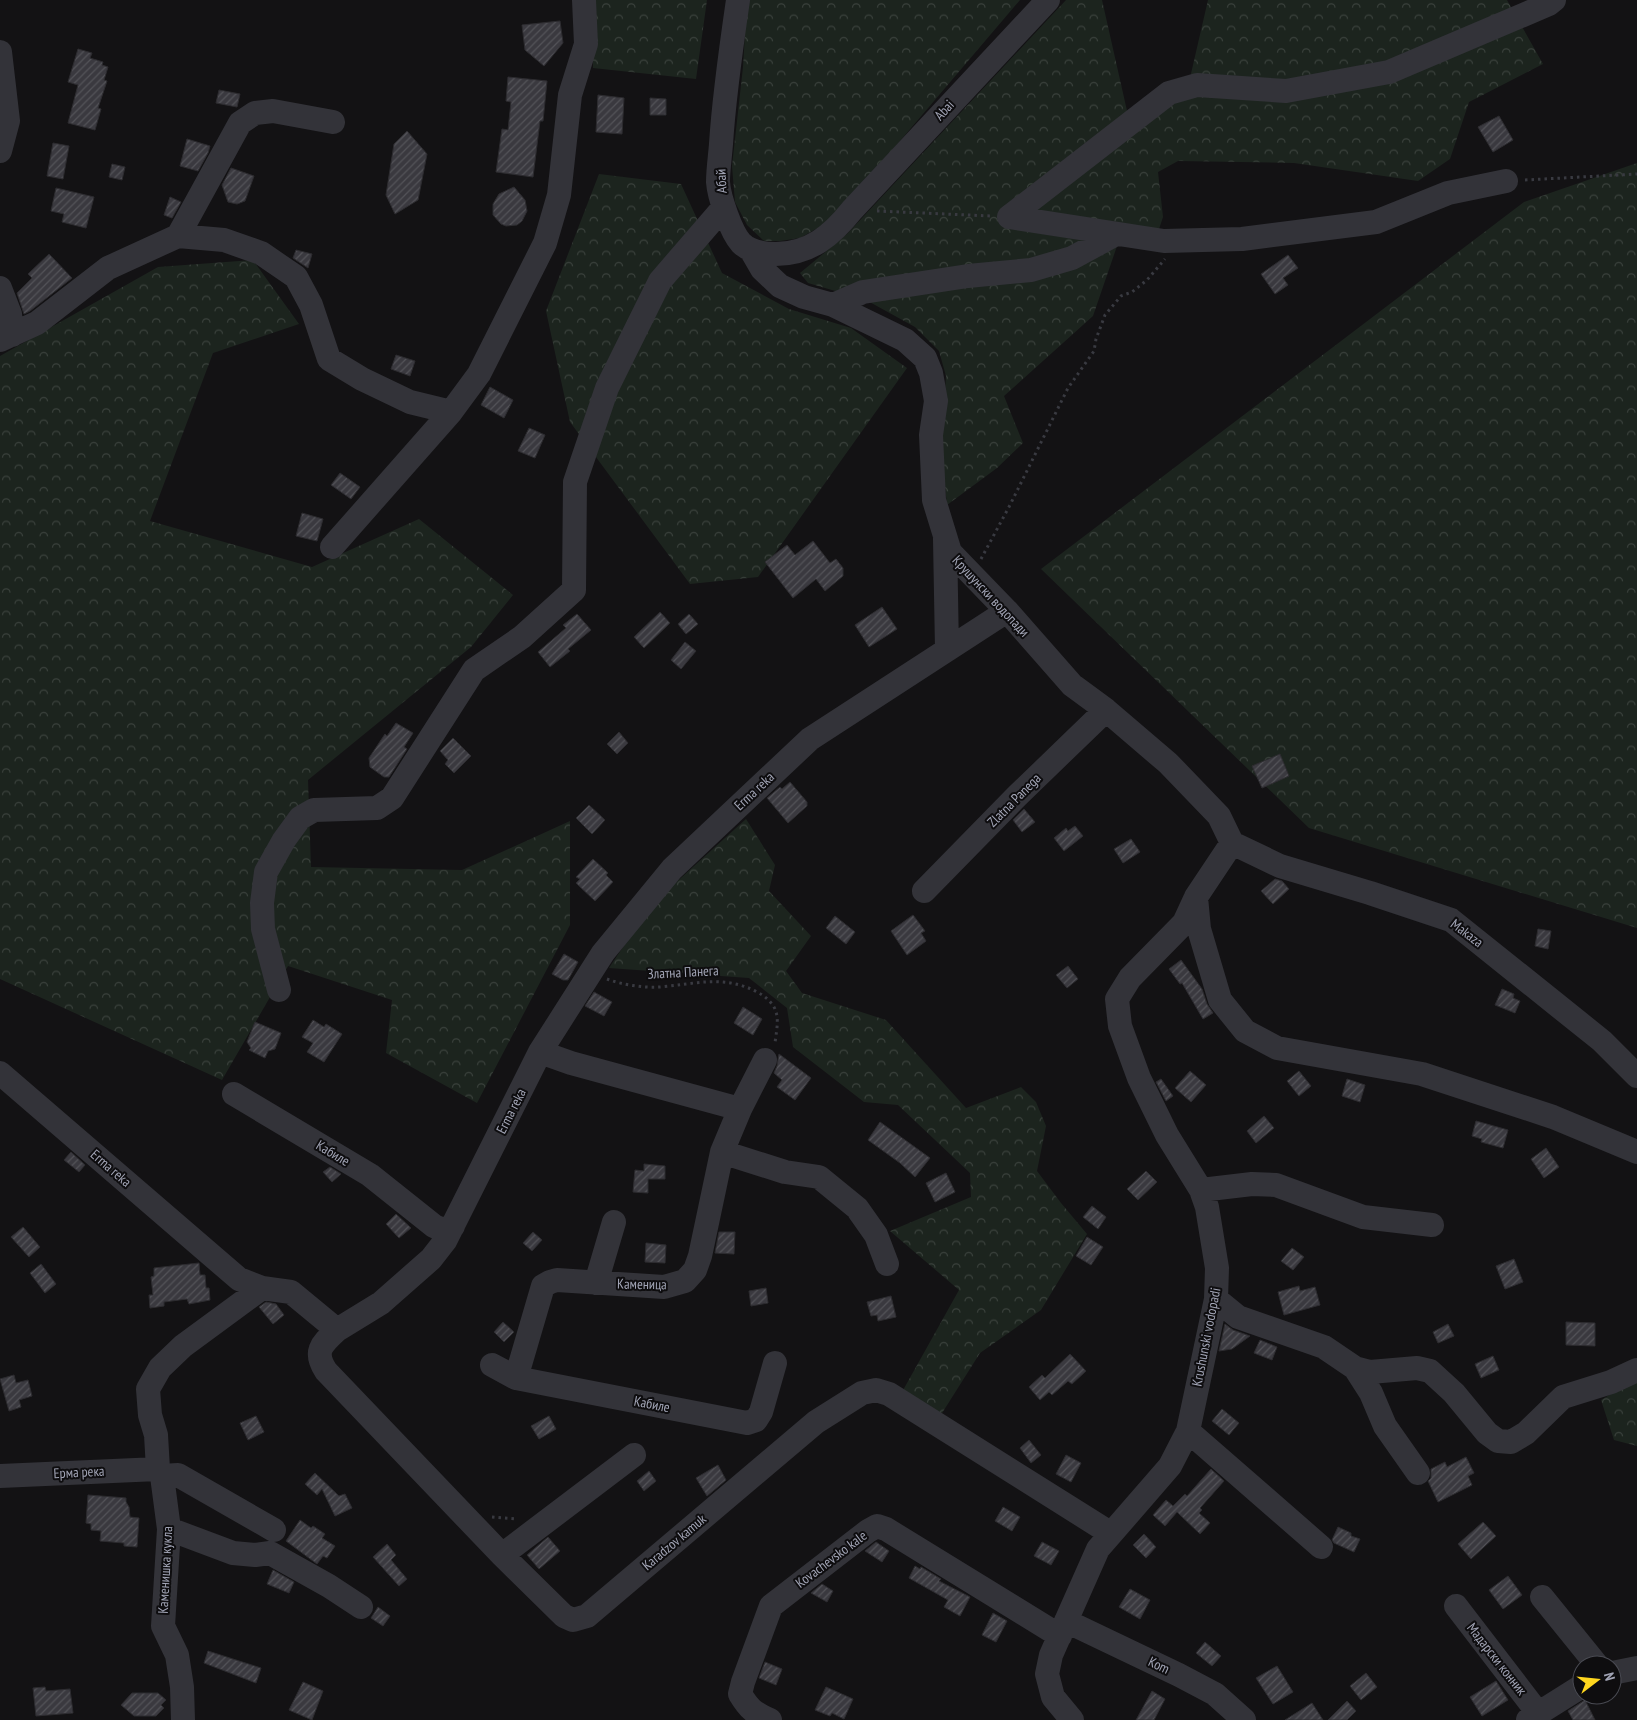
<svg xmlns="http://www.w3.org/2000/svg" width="1637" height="1720" font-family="'PT Sans Narrow',sans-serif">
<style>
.forest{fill:url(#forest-crowns)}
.building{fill:url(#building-hatch);stroke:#2d2c30}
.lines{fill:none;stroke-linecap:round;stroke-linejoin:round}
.path{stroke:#393a41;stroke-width:3;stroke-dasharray:2.5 4;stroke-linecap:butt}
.minor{stroke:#333339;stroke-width:24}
.labels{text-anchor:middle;stroke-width:4;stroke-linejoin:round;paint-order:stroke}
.street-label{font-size:14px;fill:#a2a5b6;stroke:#0e0d0f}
</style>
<defs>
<pattern id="forest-crowns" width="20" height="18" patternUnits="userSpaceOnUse" patternTransform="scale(1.25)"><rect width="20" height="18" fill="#1c241e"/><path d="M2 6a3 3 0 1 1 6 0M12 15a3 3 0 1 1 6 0" fill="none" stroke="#3a413c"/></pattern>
<pattern id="building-hatch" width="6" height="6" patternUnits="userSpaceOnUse" patternTransform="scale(1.25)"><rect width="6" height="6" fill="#3a393f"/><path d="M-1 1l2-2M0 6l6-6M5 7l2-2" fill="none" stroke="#535358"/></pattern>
</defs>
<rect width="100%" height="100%" fill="#131214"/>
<!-- forest -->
<path class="forest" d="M593,0H707L696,79L593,68Z
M747,0H1020L860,188L823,225L800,238L780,241H764L747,225L735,202L732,166L743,67Z
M1066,0H1102L1132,133L1187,91L1208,0H1507L1543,64L1469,102L1450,159L1418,181L1294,163L1178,161L1158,172L1163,217L1153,247L1117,246L1093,316L1004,396L1023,443L997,468L947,505L941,450L946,376L939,351L915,327L866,300L808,283L800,273L847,234Z
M1637,163V928L1309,828L1041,569L1524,202Z
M599,174L681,184L722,273L789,309L851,328L907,368L758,577L690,584L570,422L546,311Z
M253,260L299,324L213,353L150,521L312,567L419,519L513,595L471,647L308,780L311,867L462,870L570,821V925L477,1103L386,1053L392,1000L288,966L222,1080L0,979V356L158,267Z
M746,819L775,865L769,891L811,936L786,971L802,993L886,1020L966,1108L1021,1087L1036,1102L1046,1126L1037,1171L1061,1203L1087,1234L1041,1310L980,1353L932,1429L897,1401L959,1290L890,1231L971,1197L970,1173L898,1105L864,1102L793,1047L787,1008L749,978L609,968L651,905Z
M1637,1378V1446L1614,1440L1601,1400Z"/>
<!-- building -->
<path class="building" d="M560,21L563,43L544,66L525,50L522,25Z
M78,49L92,53L90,58L103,62L102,65L108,67L104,80L107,81L98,108L101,109L95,130L68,123L78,85L68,82Z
M508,77L547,81L543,121H540L533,177L496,172L502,129L508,130L511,102L506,101Z
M219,90L240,94L237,107L216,103Z
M598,95L624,98L622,134L596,132Z
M650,98L666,99V115H650Z
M1499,116L1513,140L1493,152L1478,127Z
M407,131L427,154L418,200L395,214L386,195L394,144Z
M187,139L210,146L208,153L198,171L180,166Z
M53,143L69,146L63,179L47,176Z
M112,164L125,167L122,180L109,177Z
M231,168L254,176L245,201L237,204L228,202L222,185Z
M514,187L525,200L527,211L522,221L517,225L506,226L501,224L493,215V204L499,194Z
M56,188L94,197L86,228L62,222L64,214L51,211Z
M170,197L181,202L172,218L164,215Z
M296,250L312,254L308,268L293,258Z
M49,254L72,278L30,311L24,314L17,293L32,278L28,274Z
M1288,255L1298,268L1283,278L1288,285L1275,294L1261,274Z
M396,355L415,361L410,376L391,369Z
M490,387L513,400L504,418L481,405Z
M529,428L545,435L535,458L518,451Z
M340,473L360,487L351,499L331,485Z
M302,513L323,519L317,541L296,536Z
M813,541L830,563L836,559L843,568V576L825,591L816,579L793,598L765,562L787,545L795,555Z
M882,607L897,629L869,647L855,625Z
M660,612L670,623L644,648L634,637Z
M577,614L591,630L568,649L570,651L550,667L538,652L566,628L563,625Z
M689,614L698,624L686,634L678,624Z
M685,642L696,651L681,669L671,660Z
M396,723L413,733L404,747L407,749L389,777H384L370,767L369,758L385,734L387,736Z
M619,732L628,743L617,754L607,744Z
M453,738L471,756L454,773L445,764L448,760L440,751Z
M1280,754L1289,776L1262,788L1252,766Z
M790,782L807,802V806L788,823L767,798L780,787L782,789Z
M589,805L605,820L592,834L576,818Z
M1024,809L1035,822L1022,832L1013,820Z
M1075,826L1083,836L1064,851L1054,838L1066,828L1068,831Z
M1131,839L1140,852L1123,863L1114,849Z
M593,859L608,873L606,875L613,882L595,901L576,883L580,879L576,877Z
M1275,879L1282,881L1289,889L1273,904L1261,891Z
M913,915L925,931L921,933L926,941L907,955L891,931Z
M835,916L855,932L846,944L826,928Z
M1538,929L1551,931L1548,949L1535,946Z
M564,954L578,962L568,980H563L552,974Z
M1181,960L1202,989L1207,1004L1213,1013L1203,1019L1182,983L1180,984L1169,969Z
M1068,966L1078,979L1067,988L1056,975Z
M1502,989L1514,994L1513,998L1520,1001L1515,1013L1495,1005Z
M594,992L612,1002L604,1016L585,1006Z
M743,1007L762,1019L753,1035L734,1023Z
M313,1020L324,1027L326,1024L342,1034L324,1062L307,1052L313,1043L302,1037Z
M255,1022L281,1033L275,1049L268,1051L265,1058L249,1050L251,1048L247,1042Z
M779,1054L811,1078L795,1100L777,1087L782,1080L774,1073L777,1066Z
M1190,1071L1206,1085L1191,1102L1175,1088Z
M1299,1071L1311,1086L1299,1096L1287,1081Z
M1161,1079L1173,1096L1166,1101L1156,1082Z
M1347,1079L1365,1085L1360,1102L1342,1096Z
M1264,1116L1274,1128L1256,1143L1247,1131Z
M1476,1121L1508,1130L1503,1148L1481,1142L1482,1139L1472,1136Z
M880,1122L930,1158L915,1177L900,1163L868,1140Z
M1546,1148L1559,1167L1544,1178L1531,1159Z
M71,1152L85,1165L79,1172L64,1160Z
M644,1164L665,1166V1179H648V1193L633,1192L635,1170L644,1171Z
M330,1167L341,1174L332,1182L323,1172Z
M1146,1171L1157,1182L1138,1200L1127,1189Z
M946,1173L955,1192L935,1202L926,1183Z
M1092,1206L1106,1217L1098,1229L1083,1217Z
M396,1214L411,1228L399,1238L386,1224Z
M23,1227L40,1247L29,1257L11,1237Z
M533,1232L542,1240L532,1251L523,1243Z
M719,1232H735L734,1254L715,1253Z
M1087,1237L1103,1247L1091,1265L1076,1256Z
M646,1243L666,1245L665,1263L645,1262Z
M1292,1248L1304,1257L1293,1270L1281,1261Z
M1514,1259L1523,1282L1505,1289L1496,1266Z
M199,1263L200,1275H205L206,1288H209L210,1300L189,1304L187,1299L164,1302V1306L150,1308L149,1295H153L151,1277L154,1276V1268Z
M41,1264L56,1284L45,1293L30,1273Z
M1299,1286L1300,1291L1315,1287L1320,1305L1284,1315L1278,1292Z
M766,1288L768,1303L751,1306L749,1291Z
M891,1296L896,1317L878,1321L877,1315L871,1316L867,1302Z
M266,1302L276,1304L284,1315L273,1324L259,1307Z
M503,1322L514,1332L504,1342L494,1332Z
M1566,1322L1595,1323V1346L1566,1345Z
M1225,1324L1233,1330L1250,1336L1232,1349L1219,1351Z
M1448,1324L1454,1336L1438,1343L1433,1332Z
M1260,1340L1277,1347L1272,1360L1254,1353Z
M1070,1354L1086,1371L1072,1384L1068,1381L1052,1395L1049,1392L1040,1400L1029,1387L1042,1375L1045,1378Z
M1493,1356L1499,1370L1481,1378L1475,1364Z
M14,1375L16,1383L28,1380L32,1396L19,1400L21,1407L9,1411L0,1379Z
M1222,1409L1239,1423L1229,1435L1212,1421Z
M256,1416L264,1432L248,1440L240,1423Z
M549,1416L556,1429L539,1439L531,1426Z
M1029,1440L1041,1455L1031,1463L1020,1448Z
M1066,1455L1081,1463L1071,1482L1056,1474Z
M1466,1457L1474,1473L1468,1476L1472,1485L1438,1502L1428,1481L1431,1478V1469L1445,1462L1447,1467Z
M718,1465L726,1480L707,1496L696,1478Z
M1211,1469L1224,1481L1200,1508L1202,1510L1199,1513L1210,1523L1200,1534L1177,1512L1165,1526L1153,1515L1166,1500L1173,1506L1185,1494L1187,1496Z
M649,1471L656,1481L644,1491L637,1481Z
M315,1473L339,1496L345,1494L352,1508L335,1516L322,1489L317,1495L305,1484Z
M88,1495L126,1498V1502L129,1507L130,1517L139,1518L137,1547L124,1546V1543L100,1541L101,1531L91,1530V1524L86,1523Z
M1003,1507L1020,1517L1012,1531L995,1521Z
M300,1520L311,1528L313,1526L325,1534L322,1538L335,1546L327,1558L323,1556L317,1564L286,1541Z
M1483,1522L1496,1536L1471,1559L1458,1544Z
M1338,1527L1351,1533V1536L1360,1539L1354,1552L1334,1543L1332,1540Z
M1144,1534L1156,1547L1146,1558L1133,1545Z
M548,1537L560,1551L539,1569L527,1555Z
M876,1542L889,1551L882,1562L865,1551Z
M1042,1542L1059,1551L1051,1565L1034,1556Z
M387,1544L396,1555L391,1560L407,1579L399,1586L373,1557Z
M915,1566L920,1569L921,1567L941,1579L939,1581L970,1597L960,1616L944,1607L948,1600L909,1578Z
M273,1570L294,1582L289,1593L267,1584Z
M1508,1576L1522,1595L1503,1609L1489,1590Z
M822,1584L833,1591L827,1602L811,1593Z
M1130,1589L1150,1600L1140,1619L1119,1607Z
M378,1607L390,1616L383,1626L371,1618Z
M993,1613L1007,1621L996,1642L982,1635Z
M1205,1642L1221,1656L1212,1666L1196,1653Z
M208,1651L261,1668L256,1683L204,1663Z
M765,1662L782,1669L776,1685L759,1678Z
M1277,1666L1293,1692L1273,1704L1256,1678Z
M1366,1673L1377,1687L1361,1700L1350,1686Z
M1496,1681L1508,1700L1482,1716L1470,1697Z
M303,1682L323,1691L312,1720L289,1710Z
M45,1687L46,1691L70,1689L73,1713L36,1716L33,1688Z
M826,1687L853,1699L844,1719L832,1713L830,1716L815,1710Z
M1152,1691L1165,1699L1154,1720H1136Z
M132,1693H158L166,1700L161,1705L164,1708L156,1716H134L121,1705Z
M1585,1700L1595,1720H1573L1568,1711Z
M1347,1701L1356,1711L1347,1720H1328Z
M1312,1703L1323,1720H1285Z"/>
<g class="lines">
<!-- path -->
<path class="path" d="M1525,180L1637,174
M877,211L991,216
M981,559L1010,505L1068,388L1094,351L1096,339L1105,315L1121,296L1132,292L1147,280L1165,259
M607,979C623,985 643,988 660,987C696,984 725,974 759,993C766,997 774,1004 776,1012C779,1021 776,1034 775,1043
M492,1517L516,1519"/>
<!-- minor -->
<path class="minor" d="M738,0C731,48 724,96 721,144C720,157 718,170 718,182C719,197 731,232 741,243C750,252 764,254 776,254C810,254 832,235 852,210L1048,0
M0,52L8,121L0,151
M1009,217L1169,93L1197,85L1286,91L1389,72L1549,4L1554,0
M1009,217L1164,241L1242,239L1376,222L1448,193L1506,181
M178,236L224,240L261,253L296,277L311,305L329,359L362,379L410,402L451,412
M751,250L762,269L780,286L804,297L833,305L905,340L925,358L931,373L936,401L931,435L934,500L950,552L1007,611L1072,685L1106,710L1168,763L1219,816L1232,843
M0,288L10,314L12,335
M833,305L863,292L968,276L1031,270L1072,258L1116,234
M0,340L37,323L108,268L178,236L240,123L255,113L273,111L333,122
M945,539L947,650
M332,547L451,412L479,374L545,243L559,195L570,95L586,44L584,0
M1232,843L1280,866L1370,893L1451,920L1602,1041L1637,1076
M924,891L1017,796L1106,710
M1196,897L1199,929L1220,1000L1245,1031L1277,1048L1422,1074L1553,1117L1637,1152
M279,990L263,929L262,903L266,872L284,840L300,818L314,810L377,808L392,798L474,670L522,637L574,590L575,482L607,388L660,281L723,208
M540,1052L571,1063L740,1109L765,1060
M0,1073L239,1279L262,1288L291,1292L337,1330L381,1303L431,1259L445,1241L540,1052L603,953L672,869L810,739L1007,611
M234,1094L370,1175L434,1226C441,1230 446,1229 453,1226
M722,1152L785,1172L819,1177L857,1208L876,1235L887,1264
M1201,1190L1252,1184L1276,1185L1363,1217L1432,1225
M596,1283L614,1222
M1216,1299L1238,1317L1324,1347L1355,1368L1371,1393L1385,1426L1418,1473
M337,1330C322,1344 313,1351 326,1371L502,1555L564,1616L573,1620L587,1616L816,1422L862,1393L876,1390L889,1394L1110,1533
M492,1365L516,1378L747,1423L756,1420L761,1412L775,1363
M1355,1368L1370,1372L1417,1368L1430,1371L1454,1393L1487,1433L1498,1441L1511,1442L1526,1433L1563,1397L1611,1382L1637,1370
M516,1378L543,1286L550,1282L557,1280L664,1287L685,1281L695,1270L700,1256L722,1152L740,1109
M1188,1431L1321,1547
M0,1476L158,1469
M162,1476L178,1475L274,1530
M169,1529L233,1553L255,1555L270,1553L329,1586L361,1607
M502,1555L634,1455
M1542,1597L1597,1665
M1456,1606L1538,1713
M1066,1621L1179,1675L1215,1694L1244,1720
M1612,1673L1637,1668
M183,1720L182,1687L177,1655L163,1626L169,1529L162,1476L158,1469L156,1435L150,1415L148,1389L160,1368L183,1346L262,1288
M770,1720C754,1713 749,1709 740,1694L743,1682L771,1606L868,1531L877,1526L886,1529L1060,1636
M1072,1720L1053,1697L1047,1674L1051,1655L1098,1549L1170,1466L1188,1431L1216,1299L1217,1268L1207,1207L1201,1190L1167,1135L1139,1078L1120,1026L1117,999L1130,978L1184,923L1196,897L1232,843
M1528,1720L1582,1686"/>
</g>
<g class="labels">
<!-- street labels -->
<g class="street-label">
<text transform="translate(944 110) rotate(-47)" y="5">Abai</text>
<text transform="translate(721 181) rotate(-93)" y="5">Абай</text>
<text transform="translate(991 596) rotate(47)" y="5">Крушунски водопади</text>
<text transform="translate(754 791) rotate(-43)" y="5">Erma reka</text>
<text transform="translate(1014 800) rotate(-45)" y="5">Zlatna Panega</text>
<text transform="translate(1467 933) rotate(37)" y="5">Makaza</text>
<text transform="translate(683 972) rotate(-3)" y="5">Златна Панега</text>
<text transform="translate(511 1111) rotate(-63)" y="5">Erma reka</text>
<text transform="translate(333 1153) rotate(31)" y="5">Кабиле</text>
<text transform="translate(111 1168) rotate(41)" y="5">Erma reka</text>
<text transform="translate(642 1284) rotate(1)" y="5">Каменица</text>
<text transform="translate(1206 1337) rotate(-79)" y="5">Krushunski vodopadi</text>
<text transform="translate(652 1404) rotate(11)" y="5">Кабиле</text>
<text transform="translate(79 1472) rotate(-3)" y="5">Ерма река</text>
<text transform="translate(674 1542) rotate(-40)" y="5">Karadzov kamuk</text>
<text transform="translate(831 1559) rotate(-37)" y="5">Kovachevsko kale</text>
<text transform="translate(165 1570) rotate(-87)" y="5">Каменишка кукла</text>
<text transform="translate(1497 1659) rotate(52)" y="5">Мадарски конник</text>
<text transform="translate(1159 1665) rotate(25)" y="5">Kom</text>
</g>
</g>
<!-- north arrow -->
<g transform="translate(1597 1680) rotate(74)"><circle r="24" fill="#0e0d0f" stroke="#494a52"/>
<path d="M0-4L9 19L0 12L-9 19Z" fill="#ffd71f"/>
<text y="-8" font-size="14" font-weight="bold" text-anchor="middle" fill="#a2a5b6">N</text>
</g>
</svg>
